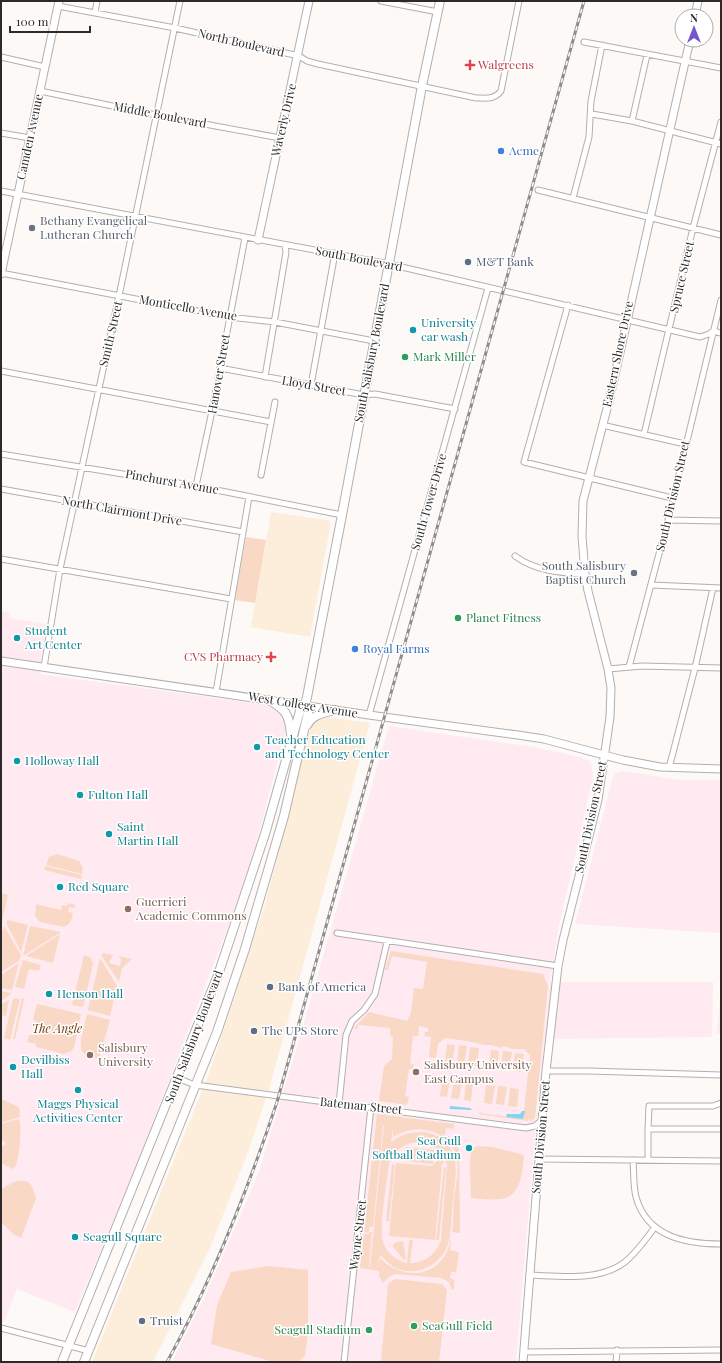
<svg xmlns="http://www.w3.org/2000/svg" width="722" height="1363" font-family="'Playfair Display',serif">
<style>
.commercial{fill:#fdeddb}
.education{fill:#feeaf0}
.green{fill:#f9d9c5;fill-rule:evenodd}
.water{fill:#83d4f1}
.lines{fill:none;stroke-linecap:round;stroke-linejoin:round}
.street-casing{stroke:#b3afad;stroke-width:7}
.secondary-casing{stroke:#b3afad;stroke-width:9}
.primary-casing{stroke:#b3afad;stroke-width:10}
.street{stroke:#fff;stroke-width:5}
.secondary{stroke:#fff;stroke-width:7}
.primary{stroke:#fff;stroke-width:8}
.rail-casing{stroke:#8f8d8b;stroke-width:3}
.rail{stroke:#fff;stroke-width:1.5;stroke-dasharray:4.5;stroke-linecap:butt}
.health-dot{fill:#e0444e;stroke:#fff;stroke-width:1.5}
.shop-dot{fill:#3f7fe0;stroke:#fff;stroke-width:1.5}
.worship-dot{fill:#6b7280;stroke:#fff;stroke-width:1.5}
.service-dot{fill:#5c6f8a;stroke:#fff;stroke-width:1.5}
.culture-dot{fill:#0f9aa8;stroke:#fff;stroke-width:1.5}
.leisure-dot{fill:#2e9e5b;stroke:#fff;stroke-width:1.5}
.education-dot{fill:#8d6e63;stroke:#fff;stroke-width:1.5}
.labels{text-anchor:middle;stroke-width:3;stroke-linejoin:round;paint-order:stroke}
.street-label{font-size:12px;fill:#2c2b2a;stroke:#fff}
.health-label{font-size:12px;fill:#be3a42;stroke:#fff;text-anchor:start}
.shop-label{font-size:12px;fill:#366cbe;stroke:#fff;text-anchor:start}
.worship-label{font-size:12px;fill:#5b616d;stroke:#fff;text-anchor:start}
.service-label{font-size:12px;fill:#4e5e75;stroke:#fff;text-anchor:start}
.culture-label{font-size:12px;fill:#0d838f;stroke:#fff;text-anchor:start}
.leisure-label{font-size:12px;fill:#27864d;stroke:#fff;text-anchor:start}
.education-label{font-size:12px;fill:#785e54;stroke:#fff;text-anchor:start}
.park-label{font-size:12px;font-style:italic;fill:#763e12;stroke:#fff}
</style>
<rect width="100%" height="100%" fill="#fdf9f7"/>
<!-- commercial -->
<path class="commercial" d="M271,512L331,521L310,637L251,627Z
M325,717L370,723L269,1089L248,1152L210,1248L153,1362H92L210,1071L265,905L311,726Z"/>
<!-- education -->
<path class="education" d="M1,611L9,612V618L46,624L39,674L267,705L282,713L286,730L248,875L132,1176L75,1312L17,1289L4,1322H1Z
M389,726L533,747L580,757L591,762L593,777L558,930L550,982H713L712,1037L545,1039L533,1157L516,1362H172L204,1299L259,1172L302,1030Z
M623,771L679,780H721V933L575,924L614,773Z
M721,989V1034H717Z"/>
<!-- green -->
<path class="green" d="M246,537L266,540L255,603L235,600Z
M57,854L79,861L83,868L82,874L46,865L49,857Z
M45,866L82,875L81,879L44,870Z
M1,893L8,895L2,922H1Z
M68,903L75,905V908L69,907L68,912L73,913C72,920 70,924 64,927L40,922L35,916L36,904L61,910L62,905L67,906Z
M8,920L28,925L21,952L6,923Z
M4,926L21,955L19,961L1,972V937Z
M30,926L61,932L23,956Z
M60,934L53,963L26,956Z
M391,951L543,974L548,986L535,1118L531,1122L529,1118L528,1121L479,1114L480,1110L481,1113L523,1119L530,1055L524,1049H513L503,1046L502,1048L490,1045H483C477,1042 453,1039 445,1038L438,1044L436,1058L429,1057L431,1037L424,1036L425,1032H428V1028L419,1026L418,1036H413L410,1063L414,1065L413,1069H409L405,1096L409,1097L407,1105L379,1101L384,1066L392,1059L393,1037L390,1036V1028L358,1025L357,1029L354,1028L369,1012L407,1021L411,1013L414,988L423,989L427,962L392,956L388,970H385Z
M103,953L113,955L109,963L120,966L121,959L118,956L132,959L122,968L119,982L103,958L101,956Z
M84,955L91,958L93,964L83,1007L72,1005Z
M100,958L117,986L110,1016L88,1010Z
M23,960L41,965L39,971L29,969L24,989L15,987Z
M19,963L12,990L1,988V975Z
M1,991L11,993V994L1,1001Z
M14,998L20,999L10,1040L4,1038L13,999Z
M22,998L24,999L15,1039H13Z
M9,1000L6,1016L1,1015V1004Z
M37,1004L81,1014L74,1048L70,1052L64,1054L36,1047V1044L27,1042L29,1035H33L36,1021L33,1020Z
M87,1014L110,1020L99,1059L85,1055L81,1050V1039Z
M447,1044L455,1045L452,1063L445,1062Z
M459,1045L467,1046L464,1064L457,1063Z
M470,1047L479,1048L477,1066L468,1065Z
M491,1050L499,1051L497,1068L489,1067Z
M503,1051L512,1052L509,1070L501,1069Z
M515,1053L524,1054L521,1072L513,1070Z
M442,1079L450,1080L447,1097L440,1096Z
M454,1080L462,1081L459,1099L451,1098Z
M466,1082L473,1083L471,1101L464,1100Z
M486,1085L495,1086L492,1104L484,1103Z
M498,1086L507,1087L504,1105L496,1104Z
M510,1088L519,1089L517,1107L508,1106Z
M1,1099L19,1107L20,1117L1,1123Z
M377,1114L454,1124V1129L446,1128L445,1135L449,1136L459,1149L460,1233L452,1232L450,1250L459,1252L456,1274L455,1272H451L450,1278L454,1280V1289L452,1290L449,1282L441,1278L396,1274L390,1276L383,1283L379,1276V1271L360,1268L364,1234H368L370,1232H372L369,1267H370L384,1126H383L373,1227H370L368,1233L364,1232ZM393,1127V1137C415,1123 447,1128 456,1155C460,1168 456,1184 454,1198C453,1214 454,1234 448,1249C435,1280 401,1279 380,1258L378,1268L380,1255C385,1259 389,1265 396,1268C416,1277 439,1266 447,1247C452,1234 451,1216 453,1202C454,1187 458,1170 454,1156C445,1128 411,1126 391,1142ZM421,1142C434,1144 443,1153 447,1165L441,1240C436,1254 424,1264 410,1263L413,1240H409L407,1263C396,1260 386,1253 383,1241C379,1228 387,1180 389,1164C394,1150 406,1141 421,1142Z
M19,1119C22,1126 20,1165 13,1169L1,1163V1147L6,1144L4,1141L1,1140V1124Z
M477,1146L493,1147L524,1155C520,1197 514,1203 471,1198L470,1166L471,1150Z
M406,1147L434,1150L433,1164L405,1161Z
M439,1159H442L444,1162L440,1167H442L435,1240L389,1236L396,1163L432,1166Z
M392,1164L395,1165L389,1221H386Z
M444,1167L446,1168L439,1240H436Z
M16,1181H27L32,1186L36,1198L21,1238L13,1234L1,1222V1189Z
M403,1241L406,1258L404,1260L392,1246L396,1242Z
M269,1266L308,1270V1332L305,1356L298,1362L270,1361L211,1344L217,1305L231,1272Z
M395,1279L442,1284L447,1290L439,1362H381L388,1284Z"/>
<!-- water -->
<path class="water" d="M450,1106L470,1108L472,1110L450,1109Z
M522,1111H525L523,1119L506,1117L507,1114H520Z"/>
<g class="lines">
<!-- street casing -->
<g class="street-casing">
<path id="street" d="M381,1L438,12
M58,6L175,28L299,56L307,61L318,64L476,98C486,98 494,100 501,91L519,1
M95,13L97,1
M584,42L721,68
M1,57L45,67
M40,91L156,115L280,138
M592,114L632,121L721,144
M632,121L647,55
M1,133L30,138
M538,190L721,235
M1,191L389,264L700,337L709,334L713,331L721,333
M573,198L589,137L591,101L602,45
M1,273L229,317L275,322L374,341
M568,305L524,462L672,498
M220,368L364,395L375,394L455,409
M1,371L271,422
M265,377L286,252L285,245
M311,385L335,253
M602,425L685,444
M644,434L693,228L721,122
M1,454L196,486L342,515
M261,475L275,402
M196,486L212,411L245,238
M1,489L243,532
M668,520L721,521
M515,556C535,571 561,573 585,574
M1,559L231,599
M651,585L721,588
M44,667L60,569L119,296L180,1
M629,667L668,520L721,300
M608,669L642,666L721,668
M216,692L249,497
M369,715L488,288
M669,768L695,668L713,588
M337,933L558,966
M546,1071H589L721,1075
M177,1078L195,1085L526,1128L535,1126L542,1120
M721,1103L713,1106H649L648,1129H721
M339,1104L346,1035L352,1021L364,1010L375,994L387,942
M648,1129V1160
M539,1159L721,1161
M633,1160C634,1172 633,1185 636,1197C647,1237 686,1244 721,1244
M529,1275C560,1276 599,1282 625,1262C637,1252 646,1239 655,1227
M1,1328L89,1351
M524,1352L721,1350
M344,1362L371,1107
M616,1362L617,1350"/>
</g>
<!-- secondary casing -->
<g class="secondary-casing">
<path id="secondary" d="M695,16L698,1
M258,240L309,1
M1,274L59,1
M1,661L369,715L518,735L544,739L623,760L660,767L721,769
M523,1362L546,1071L558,966L563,940L598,800L610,717L611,688L608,669L588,591L585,574L582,536L583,501L610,397L690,40"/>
</g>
<!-- primary casing -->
<g class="primary-casing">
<path id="primary" d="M269,700C286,710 289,714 291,734
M307,725C313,714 324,713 335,710
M62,1362L218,975L265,834L300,711L305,705
M84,1362L217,1032L245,949L284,816L308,713L305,705L307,697L342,515L422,86L440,1"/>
</g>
<!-- street -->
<use href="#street" class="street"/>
<!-- secondary -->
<use href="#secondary" class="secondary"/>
<!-- primary -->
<use href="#primary" class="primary"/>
<!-- rail casing -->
<g class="rail-casing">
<path id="rail" d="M167,1362C213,1279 247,1192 277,1102L584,1"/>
</g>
<!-- rail -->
<use href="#rail" class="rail"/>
</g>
<!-- markers -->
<g class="health-dot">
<path d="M468 59h4v4h4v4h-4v4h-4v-4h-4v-4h4z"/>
<path d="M269 651h4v4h4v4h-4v4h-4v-4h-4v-4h4z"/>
</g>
<g class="shop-dot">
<circle cx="501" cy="151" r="4"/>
<circle cx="355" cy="649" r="4"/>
</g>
<g class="worship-dot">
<circle cx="32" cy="228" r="4"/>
<circle cx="634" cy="573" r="4"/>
</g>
<g class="service-dot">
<circle cx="468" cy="262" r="4"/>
<circle cx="270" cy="987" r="4"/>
<circle cx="254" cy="1031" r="4"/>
<circle cx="142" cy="1321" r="4"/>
</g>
<g class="culture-dot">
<circle cx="413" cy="330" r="4"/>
<circle cx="17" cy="638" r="4"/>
<circle cx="257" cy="747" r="4"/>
<circle cx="17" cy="761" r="4"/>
<circle cx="80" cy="795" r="4"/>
<circle cx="109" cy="834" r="4"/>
<circle cx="60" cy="887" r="4"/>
<circle cx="49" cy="994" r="4"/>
<circle cx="13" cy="1067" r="4"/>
<circle cx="78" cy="1090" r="4"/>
<circle cx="469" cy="1148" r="4"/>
<circle cx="75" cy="1237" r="4"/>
</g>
<g class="leisure-dot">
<circle cx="405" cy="357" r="4"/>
<circle cx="458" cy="618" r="4"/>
<circle cx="414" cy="1326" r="4"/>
<circle cx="369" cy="1330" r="4"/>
</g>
<g class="education-dot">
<circle cx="128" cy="909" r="4"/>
<circle cx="90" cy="1055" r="4"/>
<circle cx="416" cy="1072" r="4"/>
</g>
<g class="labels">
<!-- street labels -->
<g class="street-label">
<text transform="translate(241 43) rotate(13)" y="4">North Boulevard</text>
<text transform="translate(160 115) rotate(11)" y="4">Middle Boulevard</text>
<text transform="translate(284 120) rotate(-77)" y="4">Waverly Drive</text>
<text transform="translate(30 137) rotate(-78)" y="4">Camden Avenue</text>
<text transform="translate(359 259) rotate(11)" y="4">South Boulevard</text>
<text transform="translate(682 277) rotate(-77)" y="4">Spruce Street</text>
<text transform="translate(188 308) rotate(10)" y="4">Monticello Avenue</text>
<text transform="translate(111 334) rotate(-77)" y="4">Smith Street</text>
<text transform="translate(372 353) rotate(-79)" y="4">South Salisbury Boulevard</text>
<text transform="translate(618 354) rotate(-78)" y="4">Eastern Shore Drive</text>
<text transform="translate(219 374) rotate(-80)" y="4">Hanover Street</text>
<text transform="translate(314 386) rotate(10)" y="4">Lloyd Street</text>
<text transform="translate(172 482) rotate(10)" y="4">Pinehurst Avenue</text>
<text transform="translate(673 496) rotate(-77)" y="4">South Division Street</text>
<text transform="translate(429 502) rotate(-74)" y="4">South Tower Drive</text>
<text transform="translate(122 511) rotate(10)" y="4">North Clairmont Drive</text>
<text transform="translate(303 705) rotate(9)" y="4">West College Avenue</text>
<text transform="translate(591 817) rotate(-78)" y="4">South Division Street</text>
<text transform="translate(194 1037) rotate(-69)" y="4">South Salisbury Boulevard</text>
<text transform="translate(361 1106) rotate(6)" y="4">Bateman Street</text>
<text transform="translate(541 1137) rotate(-85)" y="4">South Division Street</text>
<text transform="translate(358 1235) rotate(-83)" y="4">Wayne Street</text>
</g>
<!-- health labels -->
<g class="health-label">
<text x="478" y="69">Walgreens</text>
<text x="263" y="661" text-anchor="end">CVS Pharmacy</text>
</g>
<!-- shop labels -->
<g class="shop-label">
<text x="509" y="155">Acme</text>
<text x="363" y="653">Royal Farms</text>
</g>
<!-- worship labels -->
<g class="worship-label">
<text x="40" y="225">Bethany Evangelical<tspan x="40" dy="14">Lutheran Church</tspan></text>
<text x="626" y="570" text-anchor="end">South Salisbury<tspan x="626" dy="14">Baptist Church</tspan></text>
</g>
<!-- service labels -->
<g class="service-label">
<text x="476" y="266">M&amp;T Bank</text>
<text x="278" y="991">Bank of America</text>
<text x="262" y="1035">The UPS Store</text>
<text x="150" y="1325">Truist</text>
</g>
<!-- culture labels -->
<g class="culture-label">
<text x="421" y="327">University<tspan x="421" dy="14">car wash</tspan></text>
<text x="25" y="635">Student<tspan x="25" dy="14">Art Center</tspan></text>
<text x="265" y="744">Teacher Education<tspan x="265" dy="14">and Technology Center</tspan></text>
<text x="25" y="765">Holloway Hall</text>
<text x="88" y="799">Fulton Hall</text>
<text x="117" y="831">Saint<tspan x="117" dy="14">Martin Hall</tspan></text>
<text x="68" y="891">Red Square</text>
<text x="57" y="998">Henson Hall</text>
<text x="21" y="1064">Devilbiss<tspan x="21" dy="14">Hall</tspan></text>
<text x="78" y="1108" text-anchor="middle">Maggs Physical<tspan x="78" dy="14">Activities Center</tspan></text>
<text x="461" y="1145" text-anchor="end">Sea Gull<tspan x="461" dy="14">Softball Stadium</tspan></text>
<text x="83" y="1241">Seagull Square</text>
</g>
<!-- leisure labels -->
<g class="leisure-label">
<text x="413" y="361">Mark Miller</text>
<text x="466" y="622">Planet Fitness</text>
<text x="422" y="1330">SeaGull Field</text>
<text x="361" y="1334" text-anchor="end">Seagull Stadium</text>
</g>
<!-- education labels -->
<g class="education-label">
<text x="136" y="906">Guerrieri<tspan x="136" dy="14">Academic Commons</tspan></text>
<text x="98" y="1052">Salisbury<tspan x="98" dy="14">University</tspan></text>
<text x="424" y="1069">Salisbury University<tspan x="424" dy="14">East Campus</tspan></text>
</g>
<!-- park labels -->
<g class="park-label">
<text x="57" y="1033">The Angle</text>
</g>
</g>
<!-- border -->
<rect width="722" height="1363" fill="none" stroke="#2c2b2a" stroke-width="4"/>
<!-- north arrow -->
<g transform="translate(694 28)"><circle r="19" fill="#ffffff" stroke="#abaaaa"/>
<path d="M0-3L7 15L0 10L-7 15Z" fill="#7755cf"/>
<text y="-6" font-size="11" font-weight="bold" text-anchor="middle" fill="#2c2b2a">N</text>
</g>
<!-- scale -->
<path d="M10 26v6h80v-6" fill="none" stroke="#2c2b2a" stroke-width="2"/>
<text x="16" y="26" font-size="12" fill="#2c2b2a" stroke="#ffffff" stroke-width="3" paint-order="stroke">100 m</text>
</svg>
